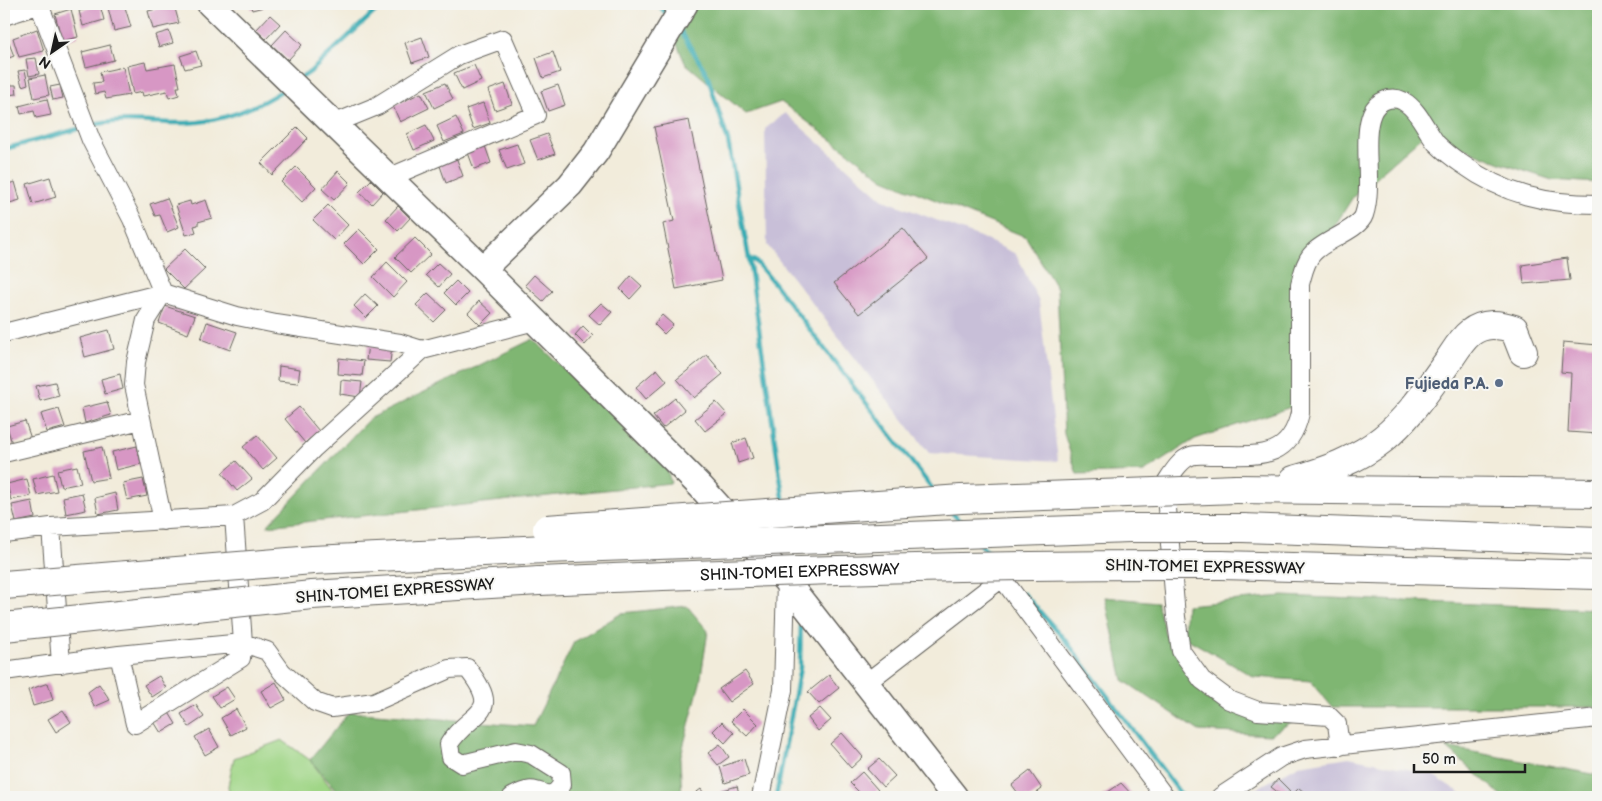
<svg xmlns="http://www.w3.org/2000/svg" width="1602" height="801" font-family="'Balsamiq Sans',sans-serif">
<style>
.industrial{fill:#c8bfd8}
.green{fill:#9fd585;stroke:#5e7850}
.forest{fill:#7fb672;stroke:#4e6947}
.lines{fill:none;stroke-linecap:round;stroke-linejoin:round}
.stream{stroke:#3aacb4;stroke-width:4.5}
.building{fill:#d797c4}
.street-casing{stroke:#67655f;stroke-width:20}
.secondary-casing{stroke:#67655f;stroke-width:28}
.highway-casing{stroke:#67655f;stroke-width:30}
.street{stroke:#fff;stroke-width:18}
.secondary{stroke:#fff;stroke-width:25}
.highway{stroke:#fff;stroke-width:28}
.highway-bridge-casing{stroke:#67655f;stroke-width:30;stroke-linecap:butt}
.highway-bridge{stroke:#fff;stroke-width:28}
.service-dot{fill:#5c6f8a;stroke:#f6f6f2;stroke-width:2}
.labels{text-anchor:middle;stroke-width:4;stroke-linejoin:round;paint-order:stroke}
.service-label{font-size:16px;font-weight:bold;fill:#4e5e75;stroke:#f6f6f2;text-anchor:end}
.street-label{font-size:16px;fill:#1c1c1c;stroke:#f6f6f2}
</style>
<rect width="100%" height="100%" fill="#f6f6f2"/>
<filter id="ink" filterUnits="userSpaceOnUse"><feTurbulence type="fractalNoise" baseFrequency=".02" numOctaves="2"/><feDisplacementMap in="SourceGraphic" scale="10" xChannelSelector="R" yChannelSelector="G"/><feConvolveMatrix kernelMatrix="1 2 1 2 8 2 1 2 1" color-interpolation-filters="sRGB"/></filter>
<filter id="wash" filterUnits="userSpaceOnUse"><feTurbulence type="fractalNoise" baseFrequency=".0096" numOctaves="4" result="noise"/><feDisplacementMap in="SourceGraphic" scale="20" xChannelSelector="R" yChannelSelector="G"/><feGaussianBlur stdDeviation="1.12" result="paint"/><feColorMatrix in="noise" values="0 0 0 0 0 0 0 0 0 0 0 0 0 0 0 0 0 1.4 0 .05"/><feComposite in="paint" operator="in"/></filter>
<g filter="url(#wash)">
<rect width="100%" height="100%" fill="#f2ecdb"/>
<!-- industrial -->
<path class="industrial" d="M785,113L884,200L980,237L1016,254L1039,302L1058,461L929,453L767,245L765,129Z
M1349,757L1431,774L1467,797H1241L1299,765Z"/>
<!-- green -->
<path class="green" d="M282,740L310,760L338,797H230L228,786L234,758Z"/>
<!-- forest -->
<path class="forest" d="M660,4H1598V183L1552,180L1503,164L1426,133L1353,197L1294,290V406L1195,439L1144,472L1077,474L1064,434L1057,289L1026,237L884,179L781,102L746,114L685,63Z
M533,339L666,466L671,483L267,526L369,419Z
M1282,596L1598,609V707H1332L1311,681L1254,677L1184,637L1186,605Z
M1105,597L1157,602L1166,637L1206,699L1265,719L1293,721L1270,735L1199,731L1123,680Z
M687,606L708,631L700,683L680,759L682,797H342L310,760L349,712L533,726L574,642L622,613Z
M1446,747L1598,775V797H1503Z"/>
<g class="lines">
<!-- stream -->
<path class="stream" d="M658,4L668,16
M680,30L707,74L728,141L749,259L784,504
M299,79L310,72L383,4
M90,126C121,117 154,124 186,123C221,122 257,108 286,88
M4,149L82,128
M749,259L755,261L773,282L935,492
M949,509L962,524
M979,543L991,556
M1024,594L1067,642L1183,797
M776,797L800,668L801,616"/>
</g>
<g id="blocks">
<!-- building -->
<path class="building" d="M107,4H124L131,27L114,31Z
M250,4H275L252,10Z
M100,5L104,20L83,26L79,11Z
M174,5L179,23L153,29L148,11Z
M71,9L78,37L62,41L55,14Z
M270,15L280,24L266,39L256,30Z
M37,29L44,51L19,57L13,38Z
M286,30L302,45L288,60L272,45Z
M169,31L173,43L159,47L155,35Z
M422,37L429,57L412,63L405,43Z
M7,38L14,56L4,60V39Z
M110,45L114,60L86,67L82,52Z
M196,51L201,65L185,69L180,56Z
M553,52L560,72L543,78L536,58Z
M36,58L39,74L29,76L26,59Z
M145,62L147,69L175,64L180,87H177L179,95L169,98L167,91L143,96L142,92L133,94L127,66Z
M474,65L481,81L462,90L454,73Z
M123,67L129,95L106,99L104,92L95,94L93,83L102,82L100,72Z
M25,70L28,84L22,86L18,71Z
M45,75L49,95L34,98L30,78Z
M445,83L453,99L434,108L426,91Z
M505,84L512,104L495,110L488,90Z
M4,85H16L17,94L5,95Z
M60,85L63,98L53,100L50,87Z
M558,85L565,105L548,111L541,91Z
M421,93L429,108L400,122L393,106Z
M47,99L51,115L36,118L34,111L21,114L19,106Z
M483,103L490,123L473,129L466,109Z
M456,117L464,134L444,142L437,126Z
M689,120L722,280L676,289L663,224L674,221L654,127Z
M426,125L434,141L414,150L407,134Z
M297,127L308,138L272,175L261,163Z
M547,134L555,154L538,160L530,140Z
M484,143L491,163L474,169L467,150Z
M517,144L524,164L507,170L499,150Z
M456,157L463,176L446,183L439,163Z
M296,167L316,187L302,202L281,182Z
M338,171L350,183L334,200L322,189Z
M50,177L56,197L33,204L27,184Z
M371,180L383,192L372,204L359,192Z
M15,182L20,200L6,204L4,185Z
M167,198L179,227L167,232L160,215L155,216L150,204Z
M206,200L212,218L198,222V225L194,226L196,232L186,235L176,205L190,201L191,205Z
M328,205L348,225L334,240L313,220Z
M398,206L410,218L398,231L386,219Z
M903,228L928,259L859,314L834,283Z
M359,229L379,249L364,264L344,244Z
M415,238L431,254L411,273L395,257Z
M185,249L205,269L184,289L164,269Z
M1567,258L1570,280L1524,284L1522,265Z
M387,262L407,282L393,297L373,277Z
M438,263L450,274L439,287L426,275Z
M534,275L552,291L543,301L525,285Z
M631,276L642,286L630,299L620,289Z
M456,281L468,293L456,305L444,293Z
M428,293L446,310L434,322L416,305Z
M365,294L378,306L366,318L354,306Z
M479,301L492,313L480,325L468,313Z
M601,303L612,312L600,325L589,315Z
M165,306L195,316L188,334L159,323Z
M662,315L673,325L664,334L654,324Z
M207,322L237,332L230,350L201,339Z
M583,326L593,336L585,345L575,335Z
M109,330L114,349L85,357L80,338Z
M1563,342L1598,345V434L1568,432L1571,373L1561,372Z
M368,344L392,347L390,362L366,360Z
M707,355L723,374L694,398L677,379Z
M339,358L364,361L362,376L338,374Z
M279,366L300,369L298,383L278,381Z
M657,369L667,381L646,399L636,387Z
M120,374L123,389L105,394L101,379Z
M341,380L362,382L360,397L340,394Z
M55,382L59,396L40,401L36,386Z
M675,398L685,410L663,428L653,416Z
M107,402L111,415L85,423L82,408Z
M716,402L727,414L705,431L695,419Z
M299,407L319,431L305,443L285,419Z
M59,409L65,427L47,432L41,414Z
M25,421L31,439L12,444L7,426Z
M257,435L277,458L263,470L243,447Z
M746,438L753,458L738,463L732,443Z
M137,446L141,464L116,470L112,452Z
M102,447L109,478L91,481L84,451Z
M236,461L252,479L237,491L222,473Z
M77,466L81,483L61,487L57,470Z
M53,474L57,491L37,495L33,479Z
M27,479L31,496L11,500L7,484Z
M143,479L147,496L127,500L123,483Z
M82,493L86,510L66,514L63,497Z
M115,493L118,510L98,514L95,498Z
M32,501L35,518L16,522L12,505Z
M745,671L754,684L729,702L719,689Z
M829,675L839,688L819,704L808,692Z
M159,676L166,688L152,697L144,685Z
M276,682L286,700L271,708L261,691Z
M48,683L53,700L33,706L28,690Z
M99,684L110,700L94,707L88,692Z
M227,687L235,699L220,708L212,696Z
M196,705L204,717L189,727L181,714Z
M820,708L831,720L818,731L808,718Z
M236,709L246,727L231,735L221,718Z
M743,709L758,724L747,736L731,721Z
M63,710L71,722L56,732L48,719Z
M168,711L176,724L161,733L153,720Z
M722,722L734,733L725,743L713,731Z
M209,729L219,747L205,755L195,737Z
M842,733L863,757L851,768L830,744Z
M720,744L729,757L718,765L708,753Z
M744,759L749,775L725,783L720,767Z
M879,759L895,776L883,787L867,769Z
M1030,771L1042,789L1031,797H1021L1012,785Z
M862,772L878,790L870,797H864L850,783Z
M1278,779L1290,791L1284,797L1271,787Z
M1121,783L1134,797H1101Z
M737,786L740,797H722L720,791Z
M1299,788L1310,797H1290Z
M701,789L706,797H690Z"/>
</g>
</g>
<g filter="url(#ink)">
<use href="#blocks" fill-opacity="0" stroke="#67655f" stroke-width="1"/>
<g class="lines">
<!-- street casing -->
<g class="street-casing">
<path id="street" d="M39,4L91,140L132,219L163,293
M4,16L41,4
M333,124L377,106L459,55L503,39L536,115L388,178
M163,293L146,320L136,362L134,385L163,521
M4,333L163,293L237,316L276,324L400,343L422,350
M4,453L141,420
M51,527L61,664
M4,533L51,527L234,516
M119,655L135,724L241,658L243,643L234,516L262,501L314,448L422,350L535,321
M4,671L119,655L243,643L267,651L282,672L315,702L332,708L374,702L449,669L467,668C506,717 469,710 449,744L451,757L462,764L516,751L531,754L561,773L562,785L555,793L547,795C532,788 526,789 512,797
M866,683L1002,578L1165,797
M1340,746L1337,724L1329,716L1258,711L1229,700L1202,680L1181,651L1176,617L1165,484C1171,475 1180,459 1191,456C1196,454 1204,455 1210,455C1252,454 1289,464 1300,413V284C1303,274 1305,261 1313,253C1324,240 1359,230 1364,215C1374,185 1361,139 1372,113C1377,101 1391,95 1403,101C1418,109 1426,130 1436,143C1444,151 1453,158 1462,164C1505,195 1546,204 1598,204
M761,797L783,690L786,581
M1220,797L1281,757L1305,749L1598,718"/>
</g>
<!-- secondary casing -->
<g class="secondary-casing">
<path id="secondary" d="M210,4L483,269L701,487L786,581L955,797
M483,269L570,185L596,152L685,4"/>
</g>
<!-- highway casing -->
<g class="highway-casing">
<path id="highway" d="M1294,480C1325,471 1357,460 1383,439C1410,417 1429,387 1449,360C1455,351 1462,339 1470,333C1484,322 1499,324 1514,329L1523,352
M1236,489L1598,493
M1243,528L1598,541
M313,560L546,549
M1221,565L1598,575
M312,595L539,581"/>
</g>
<!-- street -->
<use href="#street" class="street"/>
<!-- secondary -->
<use href="#secondary" class="secondary"/>
<!-- highway -->
<use href="#highway" class="highway"/>
<!-- highway-bridge casing -->
<g class="highway-bridge-casing">
<g id="highway-bridge">
<path d="M547,529L961,499L1236,489"/>
<path d="M546,549L1130,528H1243"/>
<path id="s1" d="M539,581C766,571 993,564 1221,565"/>
<path d="M4,585L313,560"/>
<path d="M4,627L312,595"/>
</g>
</g>
<!-- highway-bridge -->
<use href="#highway-bridge" class="highway-bridge"/>
</g>
</g>
<!-- markers -->
<circle class="service-dot" cx="1499" cy="383" r="5"/>
<g class="labels">
<!-- service labels -->
<g class="service-label">
<text x="1489" y="389">Fujieda P.A.</text>
</g>
<!-- street labels -->
<g class="street-label">
<text transform="translate(1205 566) rotate(1)" y="6">SHIN-TOMEI EXPRESSWAY</text>
<text dy="6" stroke="none"><textPath href="#s1" startOffset="261">SHIN-TOMEI EXPRESSWAY</textPath></text>
<text transform="translate(395 590) rotate(-4)" y="6">SHIN-TOMEI EXPRESSWAY</text>
</g>
</g>
<!-- margin -->
<rect width="1602" height="801" fill="none" stroke="#f6f6f2" stroke-width="20"/>
<!-- north arrow -->
<g transform="translate(52 52) rotate(214)" stroke="#f6f6f2" stroke-width="4" paint-order="stroke">
<path d="M0-4L9 19L0 12L-9 19Z" fill="#1c1c1c"/>
<text y="-8" font-size="14" font-weight="bold" text-anchor="middle" fill="#1c1c1c">N</text>
</g>
<!-- scale -->
<path d="M1414 764v8h111v-8" fill="none" stroke="#1c1c1c" stroke-width="2.5"/>
<text x="1422" y="764" font-size="15" fill="#1c1c1c" stroke="#f6f6f2" stroke-width="4" paint-order="stroke">50 m</text>
</svg>
